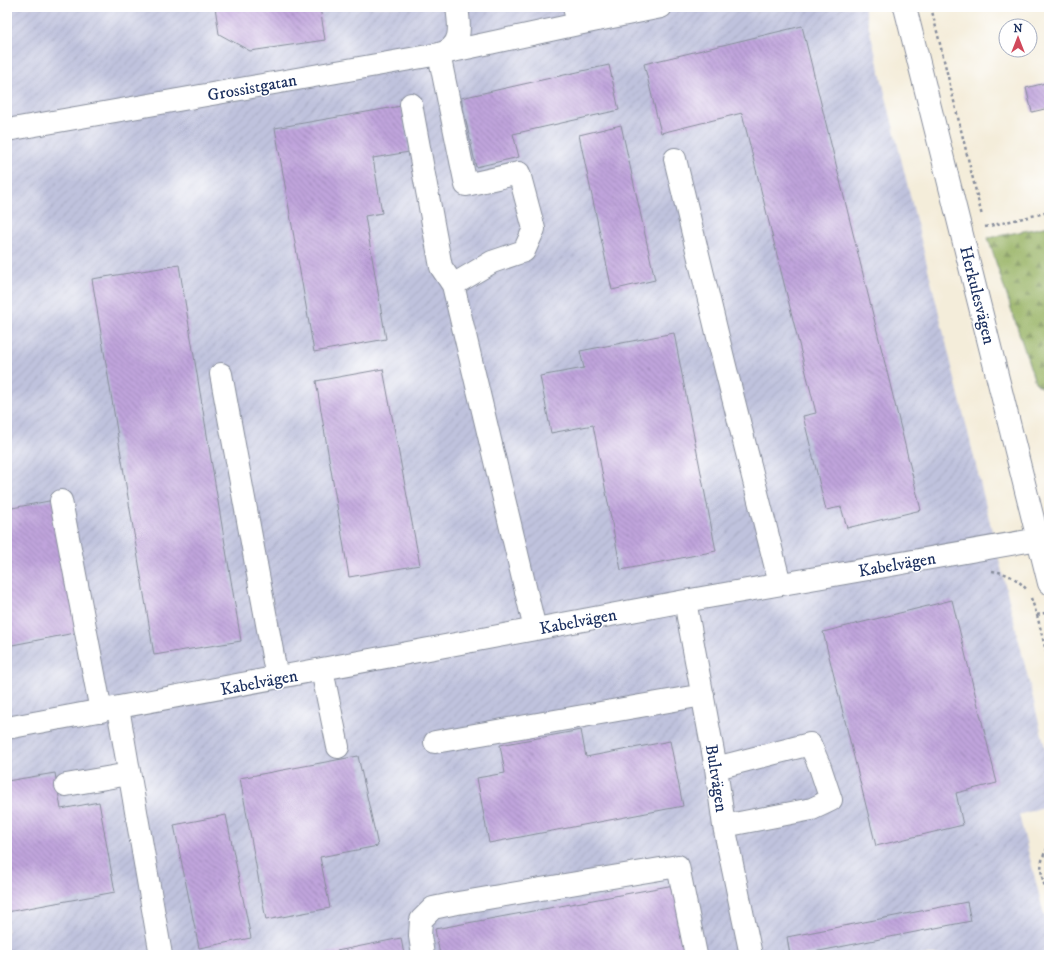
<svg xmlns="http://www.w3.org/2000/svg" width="1056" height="962" font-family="'IM FELL DW Pica',serif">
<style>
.industrial{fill:url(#industrial-furrows)}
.forest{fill:url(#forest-firs);stroke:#597060}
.building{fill:url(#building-back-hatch)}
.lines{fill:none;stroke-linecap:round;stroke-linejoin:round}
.minor-casing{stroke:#888e9c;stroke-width:24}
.path{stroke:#888e9c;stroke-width:2.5;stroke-dasharray:3 3;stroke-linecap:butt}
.minor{stroke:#fff;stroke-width:22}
.labels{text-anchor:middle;stroke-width:3;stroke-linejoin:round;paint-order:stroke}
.street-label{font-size:17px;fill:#1b2f5e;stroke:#fff}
</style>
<defs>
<pattern id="industrial-furrows" width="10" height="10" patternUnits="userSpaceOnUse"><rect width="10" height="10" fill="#bfc2dd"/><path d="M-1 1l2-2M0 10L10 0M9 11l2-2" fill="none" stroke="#a4a7c0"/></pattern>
<pattern id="forest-firs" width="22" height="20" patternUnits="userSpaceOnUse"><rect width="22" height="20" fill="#97b263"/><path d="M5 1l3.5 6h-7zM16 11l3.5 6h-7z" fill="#7a9155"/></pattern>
<pattern id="building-back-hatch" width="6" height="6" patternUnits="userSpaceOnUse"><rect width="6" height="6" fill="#c0a4dc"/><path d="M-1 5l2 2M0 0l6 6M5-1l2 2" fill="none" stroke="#9b86b6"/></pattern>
</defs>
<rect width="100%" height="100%" fill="#fff"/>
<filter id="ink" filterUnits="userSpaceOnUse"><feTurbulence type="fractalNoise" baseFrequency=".025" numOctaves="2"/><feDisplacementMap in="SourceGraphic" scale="8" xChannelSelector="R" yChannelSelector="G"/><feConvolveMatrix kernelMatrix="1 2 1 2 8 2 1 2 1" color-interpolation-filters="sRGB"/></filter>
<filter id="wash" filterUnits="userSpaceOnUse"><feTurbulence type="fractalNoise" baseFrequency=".012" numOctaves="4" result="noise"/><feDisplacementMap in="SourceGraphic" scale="16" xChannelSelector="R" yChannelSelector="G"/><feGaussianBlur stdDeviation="0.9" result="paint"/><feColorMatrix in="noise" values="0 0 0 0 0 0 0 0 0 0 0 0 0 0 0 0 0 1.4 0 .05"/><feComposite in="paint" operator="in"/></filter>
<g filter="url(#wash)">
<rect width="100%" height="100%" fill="#f4edda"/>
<!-- industrial -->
<path class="industrial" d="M7,7H864L1049,764V805L1019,815L1049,934V955H7Z"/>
<!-- forest -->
<path class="forest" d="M1049,226V395L1035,382L988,238Z"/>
<g id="blocks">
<!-- building -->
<path class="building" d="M215,7H320L325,40L250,51L219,34Z
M802,26L921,510L847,528L841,507L826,510L803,416L816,413L742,113L661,133L644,64Z
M609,65L619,110L513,134L519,157L476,167L461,98Z
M1049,82V108L1032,112L1026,88Z
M401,106L409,152L373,158L382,213L365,216L386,339L314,352L275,128Z
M621,125L655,280L612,290L579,135Z
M179,265L241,641L154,655L92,279Z
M674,333L716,551L621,570L593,425L551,433L540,376L584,368L580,351Z
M383,369L420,565L349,577L316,381Z
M54,500L80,632L7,646V509Z
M952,600L997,783L956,793L963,825L876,846L823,632Z
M581,730L586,757L670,741L683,806L489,843L477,778L505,773L500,745Z
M358,756L378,846L320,857L330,908L266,920L240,778Z
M55,773L61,809L99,802L115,892L7,912V781Z
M226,815L251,938L199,948L174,825Z
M674,885L687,955H440L435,929Z
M967,902L971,921L799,955H790L787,937Z
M401,938L404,955H322V954Z"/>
</g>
</g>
<g filter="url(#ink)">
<use href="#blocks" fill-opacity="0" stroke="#888e9c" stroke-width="1"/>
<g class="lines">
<!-- minor casing -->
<g class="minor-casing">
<path id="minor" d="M905,7L1049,583
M578,24L661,7
M448,52L578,24L574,7
M439,54L466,185L519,173L534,229L524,251L492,262L453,285L535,629
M411,104L441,267L453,285
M7,130L439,54C463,48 460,27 457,7
M675,159L725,366L780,584
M221,374L277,678
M61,501L101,711
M685,601L716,768L724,826L751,955
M322,670L338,747
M118,708L161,955
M7,728L685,601L1039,539
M435,742L703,695
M716,768L810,744L820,767L831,800L812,809L724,826
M66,785L129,774
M423,955L420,936L421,920L433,908L452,904L678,866L696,955"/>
</g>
<!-- path -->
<path class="path" d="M931,7L982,216
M985,227L1049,212
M992,571C1007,573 1018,579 1027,590
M1031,598L1037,615L1049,663
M1037,615L1049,612
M1048,897C1042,877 1036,864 1049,846"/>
<!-- minor -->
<use href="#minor" class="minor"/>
</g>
</g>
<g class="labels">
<!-- street labels -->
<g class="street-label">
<text transform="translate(252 87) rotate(-10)" y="6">Grossistgatan</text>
<text transform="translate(978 295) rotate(76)" y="6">Herkulesvägen</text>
<text transform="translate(897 564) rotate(-10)" y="6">Kabelvägen</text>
<text transform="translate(578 621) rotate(-11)" y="6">Kabelvägen</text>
<text transform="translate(259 682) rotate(-11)" y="6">Kabelvägen</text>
<text transform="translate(717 778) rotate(81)" y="6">Bultvägen</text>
</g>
</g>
<!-- margin -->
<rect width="1056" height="962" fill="none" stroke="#fff" stroke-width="24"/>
<!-- north arrow -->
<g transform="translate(1018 38)"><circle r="19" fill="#ffffff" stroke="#a4acbf"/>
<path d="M0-3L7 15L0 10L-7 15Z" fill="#d1495b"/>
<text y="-6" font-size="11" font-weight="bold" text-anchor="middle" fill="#1b2f5e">N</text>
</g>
</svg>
